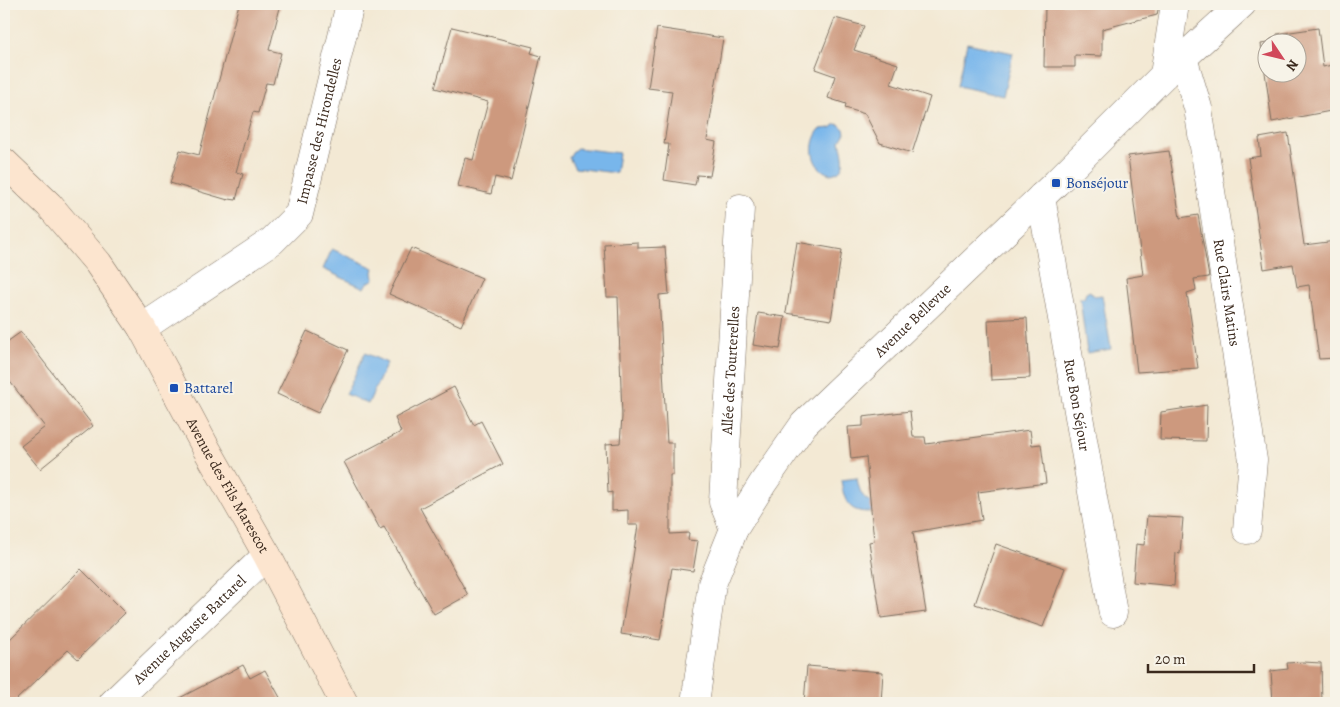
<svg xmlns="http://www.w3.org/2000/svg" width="1340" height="707" font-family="Alegreya,serif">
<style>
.water{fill:#78b6eb;stroke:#5a7084}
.building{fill:#cd997e}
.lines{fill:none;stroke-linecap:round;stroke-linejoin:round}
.street-casing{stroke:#7b6d5e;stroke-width:29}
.secondary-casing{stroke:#7b6d5e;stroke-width:29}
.street{stroke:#fff;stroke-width:28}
.secondary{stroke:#fce5cf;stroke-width:28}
.transit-dot{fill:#1a4fb4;stroke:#f7f3e8;stroke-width:2}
.labels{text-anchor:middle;stroke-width:4;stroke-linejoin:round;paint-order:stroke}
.street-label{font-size:15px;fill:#3b2a1e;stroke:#f7f3e8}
.transit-label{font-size:15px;fill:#164399;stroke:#f7f3e8;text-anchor:start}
</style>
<rect width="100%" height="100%" fill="#f7f3e8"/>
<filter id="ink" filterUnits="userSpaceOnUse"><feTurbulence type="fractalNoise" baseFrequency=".02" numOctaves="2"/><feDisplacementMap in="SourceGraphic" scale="10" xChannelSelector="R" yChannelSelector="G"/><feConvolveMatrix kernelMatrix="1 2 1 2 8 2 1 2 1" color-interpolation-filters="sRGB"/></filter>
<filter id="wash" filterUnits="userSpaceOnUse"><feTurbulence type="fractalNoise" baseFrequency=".0096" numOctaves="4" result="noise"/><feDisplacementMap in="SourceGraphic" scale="20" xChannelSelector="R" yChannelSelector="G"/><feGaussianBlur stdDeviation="1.12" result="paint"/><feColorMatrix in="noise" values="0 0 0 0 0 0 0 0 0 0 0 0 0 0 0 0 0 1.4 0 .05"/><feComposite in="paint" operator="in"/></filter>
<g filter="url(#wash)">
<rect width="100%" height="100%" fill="#f3e9d4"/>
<!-- water -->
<path class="water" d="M967,43L1013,53L1003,96L958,86Z
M836,124L840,125L844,129L845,133L840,141C843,155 849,172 830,174C810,168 808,143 820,129L831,128Z
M577,148L619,153L616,173L575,168L569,158L572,152Z
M332,249L374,268L373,272L374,279L366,284L364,288L323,269Z
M1090,291L1094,296L1102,295L1111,349L1087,353L1080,298H1084L1086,293Z
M365,353L387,363L368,404L346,394Z
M857,478C861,502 867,498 885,511C855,514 845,512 841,480Z"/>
<g id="blocks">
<!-- building -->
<path class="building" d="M239,4H281L269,50L281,53L273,84L266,83L258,113L253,112L236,172L243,174L236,200L229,199L228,200L170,183L180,150L199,155Z
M1045,4H1159L1157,15L1102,29V56L1075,55V67H1044Z
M835,18L864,26L854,50L898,64L891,84L930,97L912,153L880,143L865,114L845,108L846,104L828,98L835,76L815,69Z
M452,27L533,47L531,53L541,56L511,181L495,177L491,194L458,186L465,158L473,160L488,102L435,88Z
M657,28L723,38L707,140L716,142L710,176L697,175L695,185L664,180L669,144H664L672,91L648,88Z
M1318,28L1323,67L1336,64V110L1272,122L1261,44L1268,43V72H1298V42H1271L1278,41L1277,34Z
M1288,133L1304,245L1336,241V358L1319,359L1309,285L1297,287L1293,264L1264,269L1248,158L1261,156L1259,138Z
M1169,151L1180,218L1198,215L1209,277L1194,279L1196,290L1187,293L1198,368L1137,372L1126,278L1143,275L1128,156Z
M638,242V248L665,247L669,294L659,295L667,443H673V475H670V534L689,533L688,540L698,541L693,571L672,568L660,640L621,634L638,525H628V510L612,511V492L608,493L606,444L620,443L622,417L618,297H607L604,244Z
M797,242L842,250L831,320L786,313Z
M411,248L482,278L461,326L389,294Z
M758,313L785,317L780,349L753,345Z
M1027,318L1030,378L991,380L988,320Z
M307,331L348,350L318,413L277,394Z
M21,332L93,426L40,469L21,446L45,427L4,374V344Z
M454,387L474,425L481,421L503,464L420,508L468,595L434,614L384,527L380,529L344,462L401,432L395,418Z
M1207,405L1206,441L1160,440L1161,412Z
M910,411L913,437H925L926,444L1030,430L1032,445L1041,444L1046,483L978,492L982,520L913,532L926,612L881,618L869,542L874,541L866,457L851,459L848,427L863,426V417Z
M1147,516L1183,518L1180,554L1176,553L1174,586L1133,582L1136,544L1144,545Z
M996,544L1065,568L1043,627L975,604Z
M81,569L125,613L78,659L68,650L13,703H4V645Z
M1303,662L1321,663L1322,703H1273L1271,671L1288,669L1287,663Z
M243,665L250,678L265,670L283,703H170Z
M807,666L883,672L881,703H804Z"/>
</g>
</g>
<g filter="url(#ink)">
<use href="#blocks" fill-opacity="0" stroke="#7b6d5e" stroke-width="1"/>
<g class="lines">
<!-- street casing -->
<g class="street-casing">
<g id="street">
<path id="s1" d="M1183,58L1198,108L1253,460L1247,530"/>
<path d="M1164,75L1175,4"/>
<path id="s2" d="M1041,197L1113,613"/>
<path id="s3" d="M142,328L272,241L299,214L350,4"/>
<path id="s4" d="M734,529L723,502L740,208"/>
<path id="s5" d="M113,703L267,555"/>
<path id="s6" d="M695,703L712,584L734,529L763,483L804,424L1056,183L1164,75L1242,4"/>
</g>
</g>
<!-- secondary casing -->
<g class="secondary-casing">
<g id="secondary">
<path id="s7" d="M4,162L49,205L98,263L142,328L206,448L267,555L344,703"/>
</g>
</g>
<!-- street -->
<use href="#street" class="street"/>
<!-- secondary -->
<use href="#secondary" class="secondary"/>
</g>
</g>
<!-- markers -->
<g class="transit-dot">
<rect x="1051" y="178" width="10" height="10" rx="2.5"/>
<rect x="169" y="383" width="10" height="10" rx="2.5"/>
</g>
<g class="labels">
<!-- street labels -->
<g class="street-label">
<text dy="5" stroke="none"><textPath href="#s3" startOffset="280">Impasse des Hirondelles</textPath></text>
<text dy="5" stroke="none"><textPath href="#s1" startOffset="239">Rue Clairs Matins</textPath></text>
<text dy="5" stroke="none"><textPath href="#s6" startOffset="456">Avenue Bellevue</textPath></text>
<text dy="5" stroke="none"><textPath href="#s4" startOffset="161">Allée des Tourterelles</textPath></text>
<text dy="5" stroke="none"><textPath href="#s2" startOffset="211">Rue Bon Séjour</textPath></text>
<text dy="5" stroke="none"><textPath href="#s7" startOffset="396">Avenue des Fils Marescot</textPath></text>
<text dy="5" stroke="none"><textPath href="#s5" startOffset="106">Avenue Auguste Battarel</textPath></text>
</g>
<!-- transit labels -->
<g class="transit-label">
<text x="1066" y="188">Bonséjour</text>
<text x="184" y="393">Battarel</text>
</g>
</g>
<!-- margin -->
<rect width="1340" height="707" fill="none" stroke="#f7f3e8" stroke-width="20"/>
<!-- north arrow -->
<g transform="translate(1282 58) rotate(125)"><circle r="24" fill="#f7f3e8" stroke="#aca397"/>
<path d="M0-4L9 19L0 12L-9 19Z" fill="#d1495b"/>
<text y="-8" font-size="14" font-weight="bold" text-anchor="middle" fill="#3b2a1e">N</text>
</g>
<!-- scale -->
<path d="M1148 664v8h106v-8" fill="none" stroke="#3b2a1e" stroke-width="2.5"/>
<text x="1155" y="664" font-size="15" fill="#3b2a1e" stroke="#f7f3e8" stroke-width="4" paint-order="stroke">20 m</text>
</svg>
